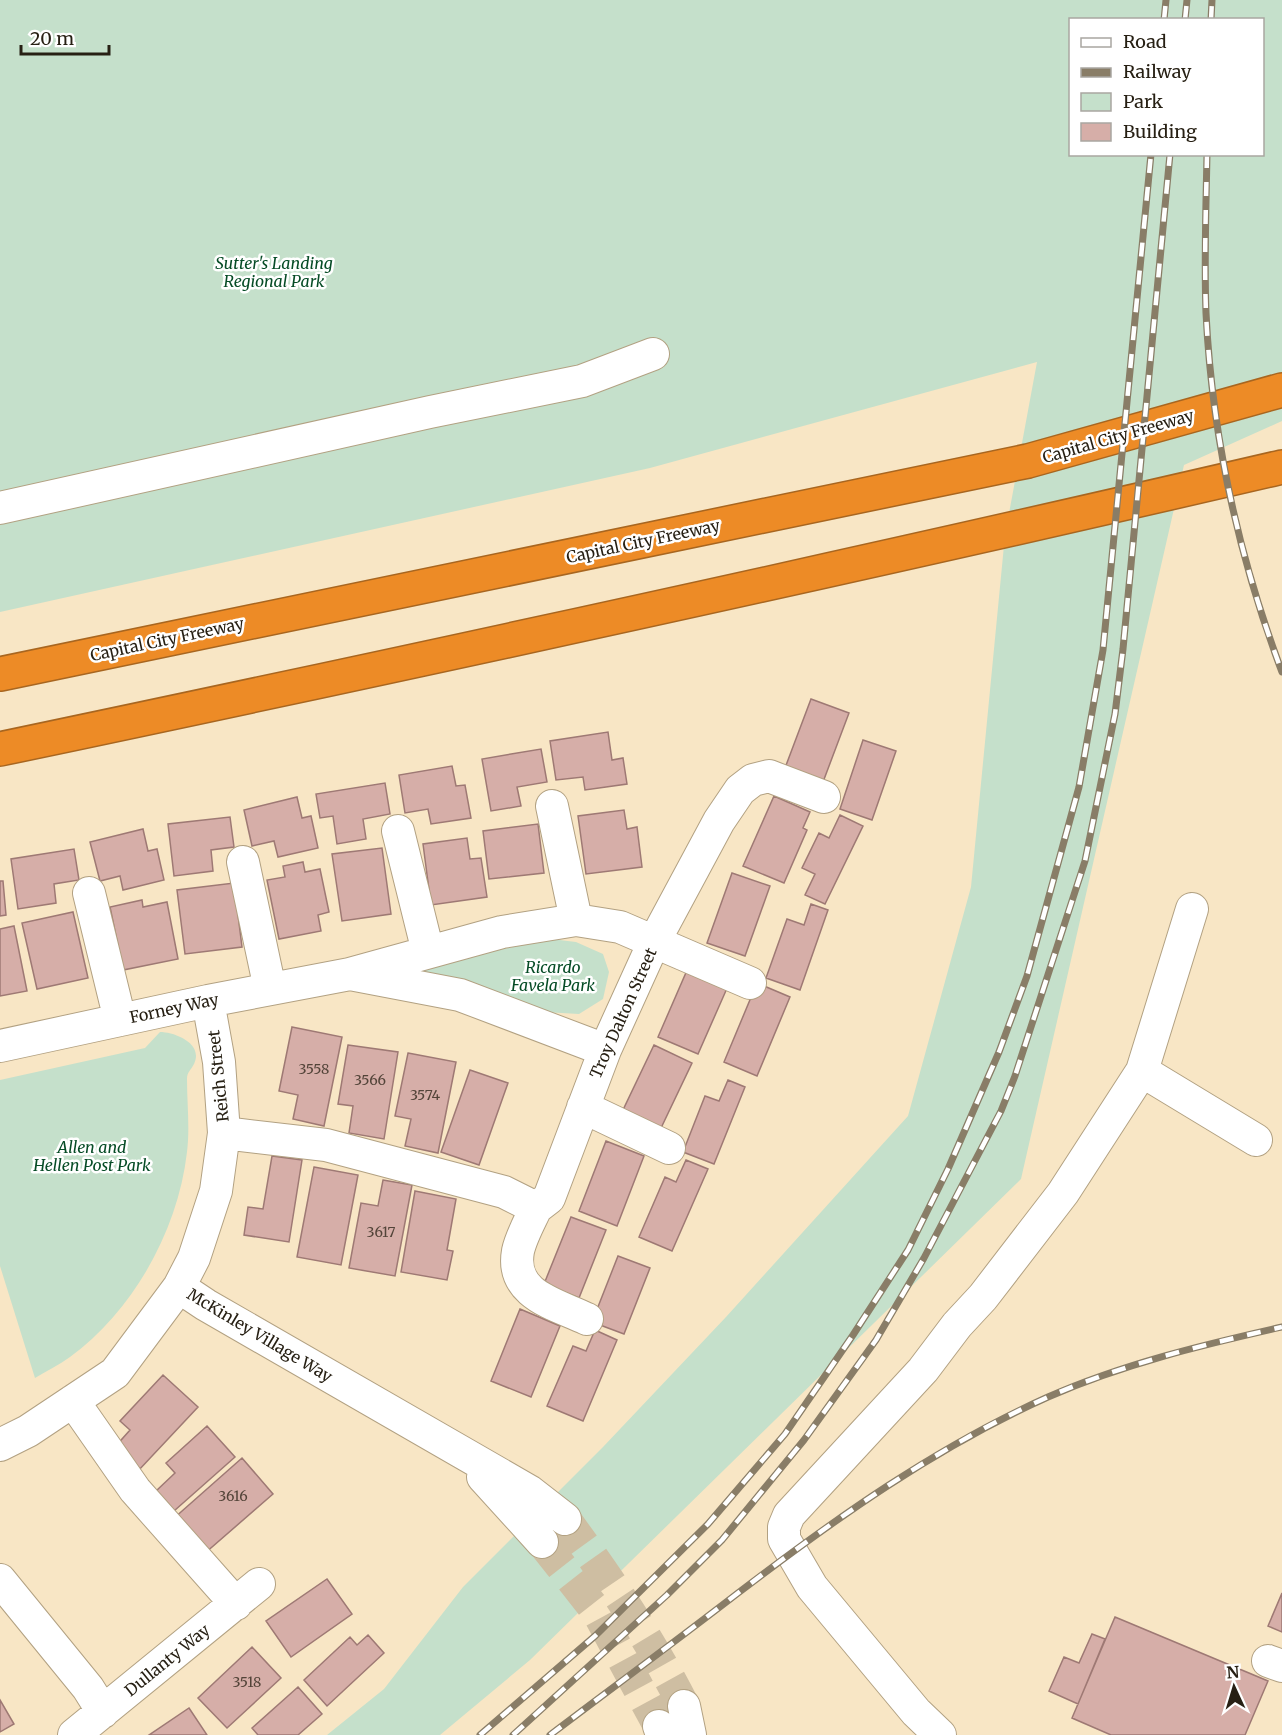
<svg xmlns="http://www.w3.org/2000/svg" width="1282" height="1735" font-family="Merriweather,serif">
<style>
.green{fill:#c5e0cb;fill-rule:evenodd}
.building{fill:#d6aea8;stroke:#9e7974;stroke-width:1.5}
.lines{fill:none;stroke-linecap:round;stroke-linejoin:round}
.minor-tunnel{stroke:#cebea2;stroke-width:32;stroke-dasharray:32 16;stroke-linecap:butt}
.minor-casing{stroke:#b2a182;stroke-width:34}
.highway-casing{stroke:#a86620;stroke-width:36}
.minor{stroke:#fff;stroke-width:32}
.highway{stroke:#ed8b26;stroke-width:33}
.rail-casing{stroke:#897d67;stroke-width:7}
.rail{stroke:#fff;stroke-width:4.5;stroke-dasharray:14;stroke-linecap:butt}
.labels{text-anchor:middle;stroke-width:5;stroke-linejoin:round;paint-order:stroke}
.number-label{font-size:14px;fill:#534439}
.park-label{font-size:16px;font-style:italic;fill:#064c26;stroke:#fff}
.street-label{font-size:16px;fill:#272014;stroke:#fff}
</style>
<rect width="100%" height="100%" fill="#f8e6c5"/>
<!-- green -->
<path class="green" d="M0,0H1282V421L1184,465L1021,1179L530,1660L440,1735H327L384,1689L463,1587L603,1447L726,1317L908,1116L971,887L1005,535L1037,362L650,468L0,612ZM1070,20H1262V154H1070Z
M551,939L576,942L603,954L609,972L603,999L579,1014L544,1012L406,969Z
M160,1032C174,1032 204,1043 194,1064C191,1070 187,1072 187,1079C187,1104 190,1128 187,1152C178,1230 134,1310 70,1357C59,1365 46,1371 35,1378L0,1266V1080L145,1048Z"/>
<!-- building -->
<path class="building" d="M811,699L849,713L823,782L785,768Z
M608,732L612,760L623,758L627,784L585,790L583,777L556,780L550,741Z
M863,740L896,751L872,820L840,809Z
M541,749L547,782L517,787L521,806L491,811L482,759Z
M452,766L456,786L465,785L471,818L431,824L428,809L405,813L399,775Z
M385,783L390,814L363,819L366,839L337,844L333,816L320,818L316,794Z
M774,796L810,812L803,828L807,830L784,883L743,866Z
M297,797L302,818L311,816L318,848L278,857L274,841L252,846L244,810Z
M624,810L627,829L637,827L642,867L586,874L578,816Z
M840,815L863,826L825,904L805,895L815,874L802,868L819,833L829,838Z
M230,817L234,847L211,850L213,871L174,876L168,824Z
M538,824L544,873L489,879L483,831Z
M143,829L148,851L157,849L164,880L123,890L120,876L100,881L90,842Z
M467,838L470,859L481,858L487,897L431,905L423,844Z
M382,848L391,914L342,921L332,854Z
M74,849L79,880L54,884L56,903L18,909L11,859Z
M303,862L305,872L320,869L329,912L318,915L321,931L279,939L267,880L285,877L283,866Z
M732,873L770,886L745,956L707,943Z
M0,881H3L6,915L0,916Z
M234,883L242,947L185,954L177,890Z
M142,900L143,907L167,902L178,959L123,970L110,907Z
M811,904L828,910L800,990L766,978L787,919L804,925Z
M73,912L88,978L37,989L22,923Z
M14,926L27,991L0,996V929Z
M688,968L728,986L698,1054L658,1037Z
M757,983L790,997L757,1076L724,1062Z
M292,1027L342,1037L324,1126L293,1119L298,1095L279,1091Z
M348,1045L398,1052L384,1139L349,1133L353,1106L338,1104Z
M654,1045L692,1063L661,1128L623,1110Z
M408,1053L456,1062L438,1153L405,1146L411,1119L395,1116Z
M470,1070L508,1083L479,1165L441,1152Z
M728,1080L745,1087L714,1164L683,1152L705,1096L719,1101Z
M606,1141L644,1156L617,1226L579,1211Z
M272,1156L302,1160L289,1242L244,1235L248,1207L263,1209Z
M686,1160L708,1169L672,1251L639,1237L665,1177L676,1182Z
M314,1167L358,1175L341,1265L297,1257Z
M383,1180L412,1185L395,1276L349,1268L361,1203L378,1206Z
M415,1191L456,1199L447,1250L453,1251L447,1280L401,1272Z
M571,1217L606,1230L579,1298L544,1284Z
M618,1256L650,1268L624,1334L592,1322Z
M520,1309L560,1326L531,1397L491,1381Z
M595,1330L617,1340L583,1421L547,1406L573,1346L586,1351Z
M163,1375L198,1407L138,1471L114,1448L130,1430L120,1421Z
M207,1426L235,1457L174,1511L156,1491L175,1473L166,1463Z
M242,1458L273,1494L204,1554L173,1519Z
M327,1579L352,1614L291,1657L266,1621Z
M1282,1593V1632L1268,1626Z
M1115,1617L1268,1681L1245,1735H1111L1072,1718Z
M1092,1634L1105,1639L1078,1704L1049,1691L1064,1657L1079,1663Z
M368,1635L384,1653L327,1706L304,1680L350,1637L357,1645Z
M252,1647L281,1678L227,1728L198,1698Z
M298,1687L322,1714L298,1735H258L252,1728Z
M0,1700L14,1724L0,1732Z
M189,1708L207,1735H149Z"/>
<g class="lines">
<!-- minor-tunnel -->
<path class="minor-tunnel" d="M565,1519C609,1579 650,1639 684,1706
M542,1542L598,1613L659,1726"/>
<!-- minor casing -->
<g class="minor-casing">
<path id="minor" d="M0,508L430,412L582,381L653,354
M552,806L576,920
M398,831L428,952
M243,862L270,989
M89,893L120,1020
M1192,909L1142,1071L1256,1140
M0,1046L208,1001L350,974
M605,1050L460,995L350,974L502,932L576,920L620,927L750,983
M583,1107L669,1148
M224,1133L326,1145L504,1192L536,1208
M536,1208L549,1198L605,1050L654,942L719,821L740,790L753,780L769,776L824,797
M536,1208C530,1221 521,1237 518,1251C510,1295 556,1304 587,1319
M179,1287L206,1305L529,1491L565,1519
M73,1401L135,1490L236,1604
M0,1445L28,1431L115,1373L179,1287L194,1258L216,1191L224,1133L219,1062L208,1001
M483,1477L542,1542
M0,1580L88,1688L103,1712
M1268,1661L1282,1666
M684,1706L690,1735
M659,1726L662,1735
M74,1735L259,1584
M940,1735L916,1712L812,1587L784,1539V1527L789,1515L923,1370L957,1325L983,1297L1063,1193L1142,1071"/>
</g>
<!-- highway casing -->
<g class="highway-casing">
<path id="highway" d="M0,674L1028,461L1282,390
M0,749C428,659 856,566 1282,467"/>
</g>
<!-- minor -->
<use href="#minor" class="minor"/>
<!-- highway -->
<use href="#highway" class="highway"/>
<!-- rail casing -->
<g class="rail-casing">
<path id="rail" d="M1164,20L1166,0
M1185,20L1187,0
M1211,20L1212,0
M1207,154C1206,207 1204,261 1206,313C1212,436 1239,558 1282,672
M480,1735L595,1636L708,1524L785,1434L853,1335L908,1250L948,1169L999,1052L1027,976L1079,787L1103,650L1151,154
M513,1735L667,1595L722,1540L804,1440L876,1340L924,1258L1001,1111L1015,1076L1085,861L1115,714L1123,649L1170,154
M550,1735C612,1688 676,1641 738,1593C835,1519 936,1447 1048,1397C1123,1364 1202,1345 1282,1327"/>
</g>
<!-- rail -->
<use href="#rail" class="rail"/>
</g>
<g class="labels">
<!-- number labels -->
<g class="number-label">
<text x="314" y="1074">3558</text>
<text x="370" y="1085">3566</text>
<text x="425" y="1100">3574</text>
<text x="381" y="1237">3617</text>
<text x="233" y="1501">3616</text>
<text x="247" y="1687">3518</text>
</g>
<!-- park labels -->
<g class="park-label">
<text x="274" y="269">Sutter's Landing<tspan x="274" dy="18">Regional Park</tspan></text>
<text x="553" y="973">Ricardo<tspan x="553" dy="18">Favela Park</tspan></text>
<text x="92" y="1153">Allen and<tspan x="92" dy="18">Hellen Post Park</tspan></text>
</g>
<!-- street labels -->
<g class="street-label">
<text transform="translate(1118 436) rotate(-16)" y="6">Capital City Freeway</text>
<text transform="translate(643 541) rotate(-12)" y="6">Capital City Freeway</text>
<text transform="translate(167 639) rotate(-12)" y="6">Capital City Freeway</text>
<text transform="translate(174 1008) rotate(-12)" y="6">Forney Way</text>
<text transform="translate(623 1013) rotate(-66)" y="6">Troy Dalton Street</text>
<text transform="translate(218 1076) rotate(-96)" y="6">Reich Street</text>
<text transform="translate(260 1335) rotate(31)" y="6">McKinley Village Way</text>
<text transform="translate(167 1660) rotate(-39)" y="6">Dullanty Way</text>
</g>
</g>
<!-- legend -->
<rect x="1069" y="18" width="195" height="138" fill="#ffffff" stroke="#a9a6a1" stroke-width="1.5"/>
<rect x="1081" y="38" width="30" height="9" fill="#ffffff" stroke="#a9a6a1" stroke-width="1.5"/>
<text x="1123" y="48" font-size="18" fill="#272014">Road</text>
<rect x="1081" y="68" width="30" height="9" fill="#897d67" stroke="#a9a6a1" stroke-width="1.5"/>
<text x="1123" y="78" font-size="18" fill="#272014">Railway</text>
<rect x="1081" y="93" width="30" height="18" fill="#c5e0cb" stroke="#a9a6a1" stroke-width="1.5"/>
<text x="1123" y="108" font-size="18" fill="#272014">Park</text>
<rect x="1081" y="123" width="30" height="18" fill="#d6aea8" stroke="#a9a6a1" stroke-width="1.5"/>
<text x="1123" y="138" font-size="18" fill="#272014">Building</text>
<!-- north arrow -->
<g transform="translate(1234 1687) rotate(356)" stroke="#ffffff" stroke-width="4.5" paint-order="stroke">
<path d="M0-4.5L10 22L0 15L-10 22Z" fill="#272014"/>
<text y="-9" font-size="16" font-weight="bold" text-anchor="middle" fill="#272014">N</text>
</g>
<!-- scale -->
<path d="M21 45v9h88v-9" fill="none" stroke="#272014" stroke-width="3"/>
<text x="30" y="45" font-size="18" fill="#272014" stroke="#ffffff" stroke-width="4.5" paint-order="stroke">20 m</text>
</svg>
